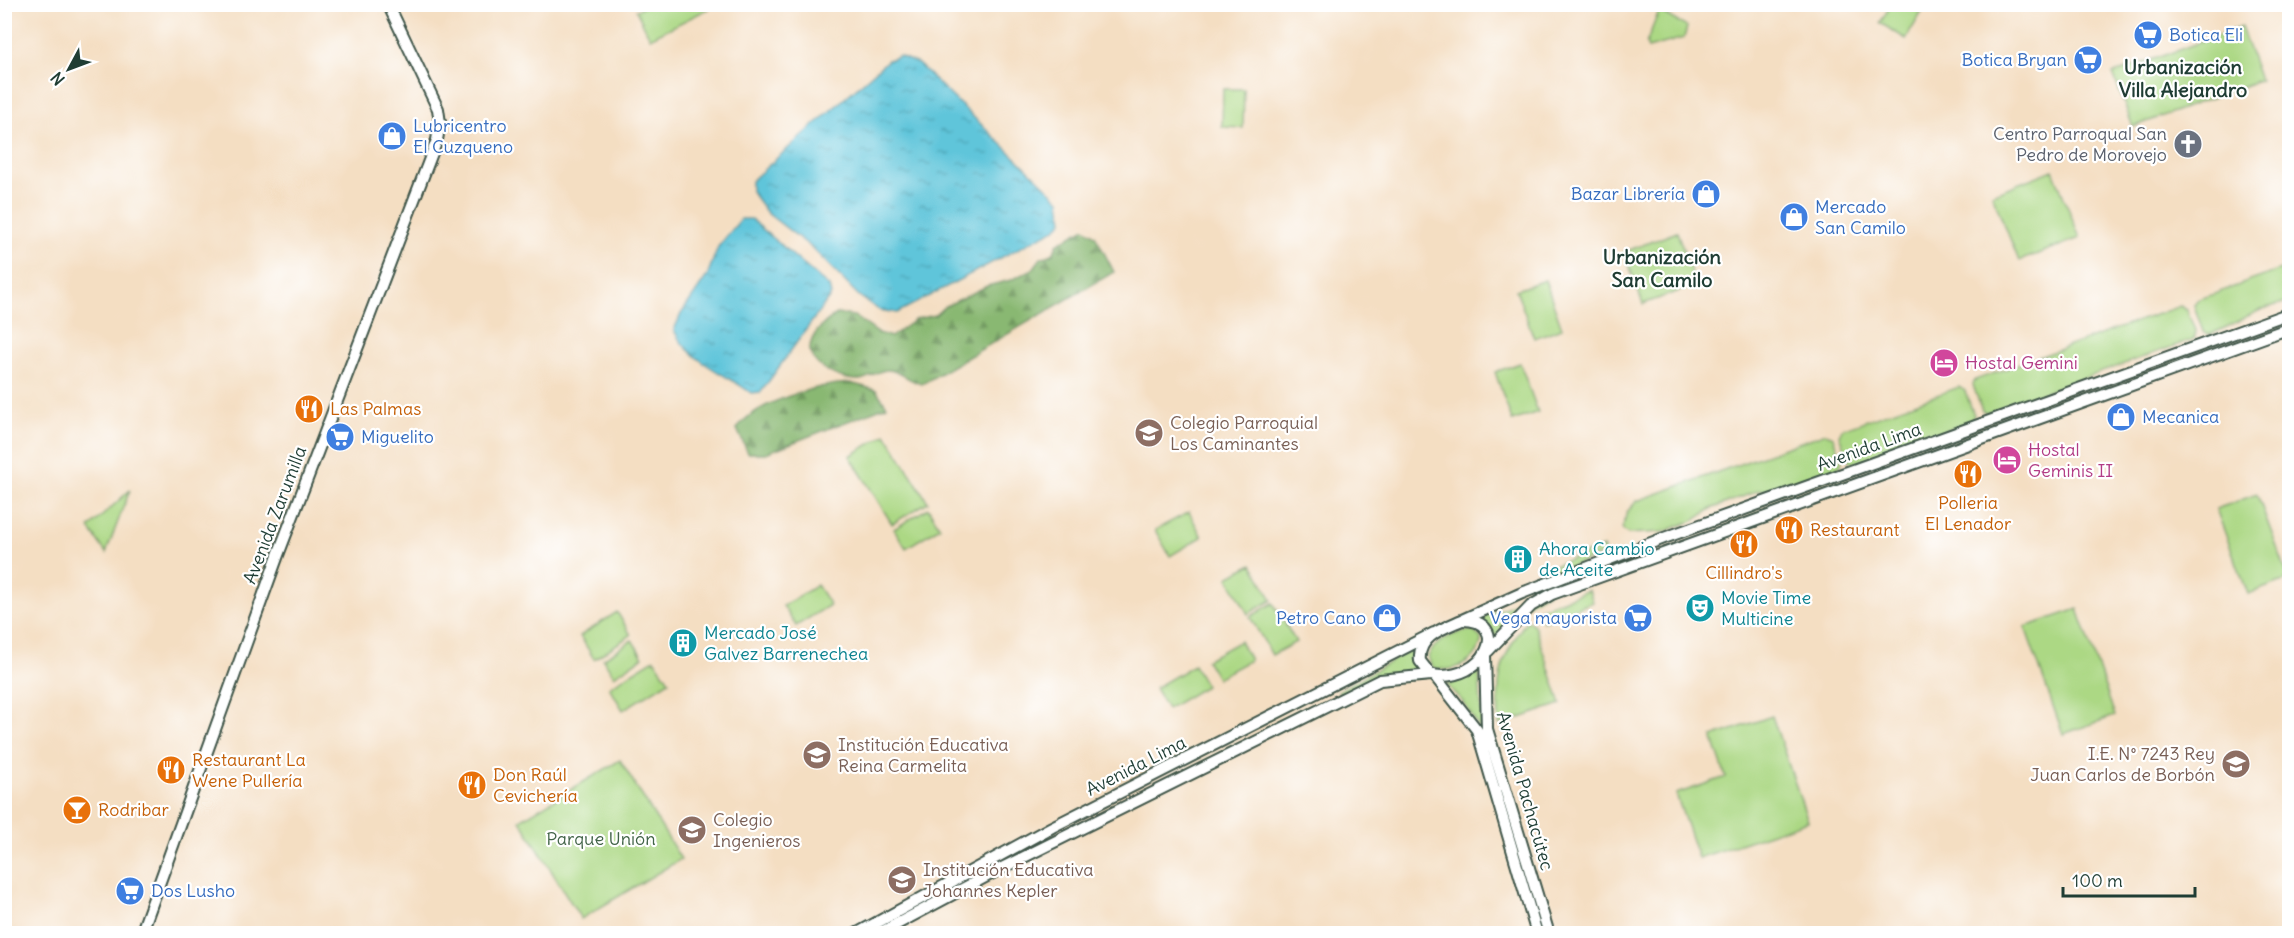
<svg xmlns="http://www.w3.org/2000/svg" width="2294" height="938" font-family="Delius,sans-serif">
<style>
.green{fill:#acd884;stroke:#668a5c;stroke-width:1.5}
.forest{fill:url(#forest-firs);stroke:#547a53;stroke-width:1.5}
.water{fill:url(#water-ripples);stroke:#3e8187;stroke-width:1.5}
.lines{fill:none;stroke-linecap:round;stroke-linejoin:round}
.major-casing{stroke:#3f5549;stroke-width:14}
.major{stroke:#fff;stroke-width:10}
.labels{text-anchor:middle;stroke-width:4.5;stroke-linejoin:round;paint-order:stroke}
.shop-label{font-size:18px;fill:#366cbe;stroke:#fff;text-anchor:start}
.worship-label{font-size:18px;fill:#5b616d;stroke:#fff;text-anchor:end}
.hotel-label{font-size:18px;fill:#b23c85;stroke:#fff;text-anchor:start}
.food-label{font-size:18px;fill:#c56008;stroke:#fff;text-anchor:start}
.education-label{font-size:18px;fill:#785e54;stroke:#fff;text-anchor:start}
.street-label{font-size:18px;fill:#1f3d34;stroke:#fff}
.culture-label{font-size:18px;fill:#0d838f;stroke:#fff;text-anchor:start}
.park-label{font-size:18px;fill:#426448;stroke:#fff}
.neighbourhood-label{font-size:20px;font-weight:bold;fill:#1f3d34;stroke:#fff}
</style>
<defs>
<pattern id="forest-firs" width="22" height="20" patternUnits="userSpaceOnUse" patternTransform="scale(1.5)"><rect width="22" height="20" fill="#89b872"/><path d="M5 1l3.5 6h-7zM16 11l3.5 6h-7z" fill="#6f975e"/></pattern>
<pattern id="water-ripples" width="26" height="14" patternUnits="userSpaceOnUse" patternTransform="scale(1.5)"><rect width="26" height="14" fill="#5ec5da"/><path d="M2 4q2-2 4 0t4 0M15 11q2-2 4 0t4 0" fill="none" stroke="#4da1b2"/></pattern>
</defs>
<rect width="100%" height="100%" fill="#fff"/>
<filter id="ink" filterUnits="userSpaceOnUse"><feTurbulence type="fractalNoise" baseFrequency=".0167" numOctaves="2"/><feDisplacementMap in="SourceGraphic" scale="12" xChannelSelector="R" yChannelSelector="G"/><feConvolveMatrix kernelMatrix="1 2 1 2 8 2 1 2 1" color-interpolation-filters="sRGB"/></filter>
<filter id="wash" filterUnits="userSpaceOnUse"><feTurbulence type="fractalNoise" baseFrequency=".008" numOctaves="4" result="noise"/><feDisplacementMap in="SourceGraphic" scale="24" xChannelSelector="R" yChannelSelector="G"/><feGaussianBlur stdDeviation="1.35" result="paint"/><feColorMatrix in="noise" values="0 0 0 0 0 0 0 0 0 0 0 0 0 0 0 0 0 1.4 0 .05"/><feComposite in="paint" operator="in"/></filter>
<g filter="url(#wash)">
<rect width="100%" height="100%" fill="#f4dec2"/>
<!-- green -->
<path class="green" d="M647,5H705L708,9L650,38L636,10Z
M1891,5H1926L1906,39L1880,23Z
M1659,11L1687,27L1684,38L1648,48L1646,44Z
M2241,27L2260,80L2133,127L2113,74Z
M1223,89H1244L1243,128L1222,127Z
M2053,170L2080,238L2019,261L1992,194Z
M1677,232L1696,285L1643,304L1624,252Z
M2289,267V303C2259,305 2235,326 2208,335L2203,332L2194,305L2197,300Z
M1545,280L1562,328L1534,338L1516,290Z
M2180,306L2187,310L2196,333L2194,339L1987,413L1982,411L1973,385L1975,380Z
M1520,363L1538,412L1512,421L1495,372Z
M1959,387L1965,391L1974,415L1971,421L1856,463L1849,461L1839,435L1842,429Z
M1826,433L1833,437L1842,462L1839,468L1782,488L1760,490L1711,509L1695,520L1663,532L1628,534L1622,529L1627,512L1637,501Z
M886,434L928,502L892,524L850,456Z
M130,490L106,553L89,528Z
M2257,494L2289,579L2248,594L2216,509Z
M928,508L940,527L906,548L894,529Z
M1189,512L1202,537L1170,556L1155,530Z
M1603,547L1605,553L1543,578L1540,571Z
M1252,564L1272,600L1248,614L1228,577Z
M817,585L830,605L796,626L783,606Z
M1555,588L1527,604L1498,635H1494L1479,618Z
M1589,590L1593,602L1543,621L1539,609Z
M1273,603L1296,642L1272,655L1250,617Z
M2078,609L2115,716L2063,734L2025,627Z
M617,612L631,635L594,659L580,636Z
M1527,620L1534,625L1561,704L1499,725C1497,677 1498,661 1527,620Z
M1472,630L1481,638C1482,660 1451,676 1432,667L1428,657C1435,640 1455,632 1472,630Z
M632,640L643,657L614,676L603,659Z
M1240,641L1250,660L1217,678L1206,660Z
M1413,649H1416L1418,672L1384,674L1340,695L1338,691Z
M654,659L669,681L623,710L609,687Z
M1194,665L1206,686L1167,709L1155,688Z
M1479,671L1482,722L1488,742L1463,702L1447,685Z
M1772,716L1808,821L1698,858L1676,794L1726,777L1712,737Z
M620,760L681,859L581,919L520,820Z"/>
<!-- forest -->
<path class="forest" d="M1085,228L1095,235L1114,272L922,384C909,381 902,372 889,370C877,369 869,380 858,380C842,380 813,369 810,350C809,335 826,321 837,314L854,316L878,333L891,337L916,319L935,315L944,307L987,286L1011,280L1033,269L1041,258L1054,253L1057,244Z
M850,383L876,390L887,406L766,453H748L737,429C754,402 820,384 850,383Z"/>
<!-- water -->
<path class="water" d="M899,56L918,64L1060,200L1063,221L1055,229L897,313L879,310L859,296L812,248L767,213L751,191V181L888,60Z
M741,219H751L829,287L831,295L761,392L751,393C726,374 688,361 674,330L681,314L707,276L718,247Z"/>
</g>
<g filter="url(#ink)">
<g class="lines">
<!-- major casing -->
<g class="major-casing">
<path id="major" d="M1462,620L1522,593L1664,538L2290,313
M1462,620C1512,619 1487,684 1431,675L1420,661C1417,636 1444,628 1462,620Z
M1488,651L1531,606L1552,594L2290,328
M1485,655L1487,729L1549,934
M1434,675L1477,730L1537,934
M141,934L278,555L437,140L440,123L438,109L388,4
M856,934L1052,827L1434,633
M878,934L1002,868L1380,680L1431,675"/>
</g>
<!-- major -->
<use href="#major" class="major"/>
</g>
</g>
<!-- icons -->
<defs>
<g id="supermarket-disc" transform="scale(1.5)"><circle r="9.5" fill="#3f7fe0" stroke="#fff"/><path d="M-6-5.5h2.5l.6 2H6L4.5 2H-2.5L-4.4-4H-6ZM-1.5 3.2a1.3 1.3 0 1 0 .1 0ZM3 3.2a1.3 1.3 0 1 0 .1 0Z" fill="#fff"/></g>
<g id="shop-disc" transform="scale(1.5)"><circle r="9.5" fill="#3f7fe0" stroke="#fff"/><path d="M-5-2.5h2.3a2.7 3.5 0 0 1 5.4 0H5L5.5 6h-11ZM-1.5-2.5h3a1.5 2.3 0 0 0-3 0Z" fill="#fff"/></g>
<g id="church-disc" transform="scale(1.5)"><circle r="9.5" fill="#6b7280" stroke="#fff"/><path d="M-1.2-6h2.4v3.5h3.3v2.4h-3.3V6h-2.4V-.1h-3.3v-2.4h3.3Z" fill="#fff"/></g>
<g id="hotel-disc" transform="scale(1.5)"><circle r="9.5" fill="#d1479c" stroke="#fff"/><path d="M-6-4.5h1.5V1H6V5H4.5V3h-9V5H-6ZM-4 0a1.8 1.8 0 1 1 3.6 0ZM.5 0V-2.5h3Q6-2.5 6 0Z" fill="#fff"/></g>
<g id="restaurant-disc" transform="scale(1.5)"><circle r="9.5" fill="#e8710a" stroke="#fff"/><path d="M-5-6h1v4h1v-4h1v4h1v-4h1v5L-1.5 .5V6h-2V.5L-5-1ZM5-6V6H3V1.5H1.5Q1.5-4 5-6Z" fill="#fff"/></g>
<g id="school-disc" transform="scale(1.5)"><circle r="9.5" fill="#8d6e63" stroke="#fff"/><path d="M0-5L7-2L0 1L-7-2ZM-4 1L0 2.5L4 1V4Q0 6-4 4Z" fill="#fff"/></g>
<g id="building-disc" transform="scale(1.5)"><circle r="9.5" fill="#0f9aa8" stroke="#fff"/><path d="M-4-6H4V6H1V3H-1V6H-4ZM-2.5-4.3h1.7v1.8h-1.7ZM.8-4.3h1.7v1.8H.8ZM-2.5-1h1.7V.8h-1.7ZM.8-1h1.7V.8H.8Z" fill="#fff"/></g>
<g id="theatre-disc" transform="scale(1.5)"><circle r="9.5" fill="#0f9aa8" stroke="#fff"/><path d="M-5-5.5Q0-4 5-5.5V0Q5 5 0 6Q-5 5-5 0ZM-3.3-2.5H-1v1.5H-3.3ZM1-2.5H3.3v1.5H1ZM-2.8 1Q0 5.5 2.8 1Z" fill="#fff"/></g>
<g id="bar-disc" transform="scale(1.5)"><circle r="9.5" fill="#e8710a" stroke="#fff"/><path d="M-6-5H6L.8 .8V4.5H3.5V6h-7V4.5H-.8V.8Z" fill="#fff"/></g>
<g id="university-disc" transform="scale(1.5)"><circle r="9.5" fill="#8d6e63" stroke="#fff"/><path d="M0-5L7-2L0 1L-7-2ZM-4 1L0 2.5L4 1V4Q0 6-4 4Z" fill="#fff"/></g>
</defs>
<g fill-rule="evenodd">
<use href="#supermarket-disc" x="2148" y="35"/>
<use href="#supermarket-disc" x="2088" y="60"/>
<use href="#shop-disc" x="392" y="136"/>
<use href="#church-disc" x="2188" y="144"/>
<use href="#shop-disc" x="1706" y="194"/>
<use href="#shop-disc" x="1794" y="217"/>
<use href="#hotel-disc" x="1944" y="363"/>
<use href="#restaurant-disc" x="309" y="409"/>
<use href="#shop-disc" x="2121" y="417"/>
<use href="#school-disc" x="1149" y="433"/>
<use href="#supermarket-disc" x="340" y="437"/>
<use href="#hotel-disc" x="2007" y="460"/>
<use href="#restaurant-disc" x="1968" y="474"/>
<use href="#restaurant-disc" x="1789" y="530"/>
<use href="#restaurant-disc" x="1744" y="544"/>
<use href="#building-disc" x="1518" y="559"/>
<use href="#theatre-disc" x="1700" y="608"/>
<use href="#shop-disc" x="1387" y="618"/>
<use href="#supermarket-disc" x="1638" y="618"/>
<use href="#building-disc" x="683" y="643"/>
<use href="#school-disc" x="817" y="755"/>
<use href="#school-disc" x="2236" y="764"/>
<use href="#restaurant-disc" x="171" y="770"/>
<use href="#restaurant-disc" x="472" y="785"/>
<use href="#bar-disc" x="77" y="810"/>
<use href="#university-disc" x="692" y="830"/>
<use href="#school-disc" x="902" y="880"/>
<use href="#supermarket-disc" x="130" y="891"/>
</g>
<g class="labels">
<!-- shop labels -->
<g class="shop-label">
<text x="2169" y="41">Botica Eli</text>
<text x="2067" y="66" text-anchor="end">Botica Bryan</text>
<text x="413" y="132">Lubricentro<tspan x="413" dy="21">El Cuzqueno</tspan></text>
<text x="1685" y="200" text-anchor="end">Bazar Librería</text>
<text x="1815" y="213">Mercado<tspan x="1815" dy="21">San Camilo</tspan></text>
<text x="2142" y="423">Mecanica</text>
<text x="361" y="443">Miguelito</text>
<text x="1366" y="624" text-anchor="end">Petro Cano</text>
<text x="1617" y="624" text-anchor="end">Vega mayorista</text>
<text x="151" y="897">Dos Lusho</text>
</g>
<!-- worship labels -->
<g class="worship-label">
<text x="2167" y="140">Centro Parroqual San<tspan x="2167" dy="21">Pedro de Morovejo</tspan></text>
</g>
<!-- hotel labels -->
<g class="hotel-label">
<text x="1965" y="369">Hostal Gemini</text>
<text x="2028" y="456">Hostal<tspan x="2028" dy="21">Geminis II</tspan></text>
</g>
<!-- food labels -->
<g class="food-label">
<text x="330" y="415">Las Palmas</text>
<text x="1968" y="509" text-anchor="middle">Polleria<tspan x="1968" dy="21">El Lenador</tspan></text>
<text x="1810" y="536">Restaurant</text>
<text x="1744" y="579" text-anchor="middle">Cillindro's</text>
<text x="192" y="766">Restaurant La<tspan x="192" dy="21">Wene Pullería</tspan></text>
<text x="493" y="781">Don Raúl<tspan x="493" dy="21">Cevichería</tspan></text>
<text x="98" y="816">Rodribar</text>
</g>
<!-- education labels -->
<g class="education-label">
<text x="1170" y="429">Colegio Parroquial<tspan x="1170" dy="21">Los Caminantes</tspan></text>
<text x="838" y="751">Institución Educativa<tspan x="838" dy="21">Reina Carmelita</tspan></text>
<text x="2215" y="760" text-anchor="end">I.E. N° 7243 Rey<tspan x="2215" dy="21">Juan Carlos de Borbón</tspan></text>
<text x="713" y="826">Colegio<tspan x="713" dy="21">Ingenieros</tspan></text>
<text x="923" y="876">Institución Educativa<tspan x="923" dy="21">Johannes Kepler</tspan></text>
</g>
<!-- street labels -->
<g class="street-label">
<text transform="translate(1869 447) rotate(-20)" y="6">Avenida Lima</text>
<text transform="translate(275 515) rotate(-69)" y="6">Avenida Zarumilla</text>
<text transform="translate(1136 766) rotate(-27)" y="6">Avenida Lima</text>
<text transform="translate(1525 791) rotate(74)" y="6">Avenida Pachacútec</text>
</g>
<!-- culture labels -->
<g class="culture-label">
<text x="1539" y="555">Ahora Cambio<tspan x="1539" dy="21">de Aceite</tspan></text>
<text x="1721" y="604">Movie Time<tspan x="1721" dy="21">Multicine</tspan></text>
<text x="704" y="639">Mercado José<tspan x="704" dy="21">Galvez Barrenechea</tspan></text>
</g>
<!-- park labels -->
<g class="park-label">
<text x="601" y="845">Parque Unión</text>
</g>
<!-- neighbourhood labels -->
<g class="neighbourhood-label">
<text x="2183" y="74">Urbanización<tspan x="2183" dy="23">Villa Alejandro</tspan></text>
<text x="1662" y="264">Urbanización<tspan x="1662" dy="23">San Camilo</tspan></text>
</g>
</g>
<!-- margin -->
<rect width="2294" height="938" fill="none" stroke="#fff" stroke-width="24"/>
<!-- north arrow -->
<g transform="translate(69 69) rotate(229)" stroke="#ffffff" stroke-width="4.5" paint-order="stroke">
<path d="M0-4.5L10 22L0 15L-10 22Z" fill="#1f3d34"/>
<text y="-9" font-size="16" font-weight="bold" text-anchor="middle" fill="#1f3d34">N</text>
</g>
<!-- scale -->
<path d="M2063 887v9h132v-9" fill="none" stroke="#1f3d34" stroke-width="3"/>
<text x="2072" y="887" font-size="18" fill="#1f3d34" stroke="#ffffff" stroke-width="4.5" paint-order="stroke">100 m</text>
</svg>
